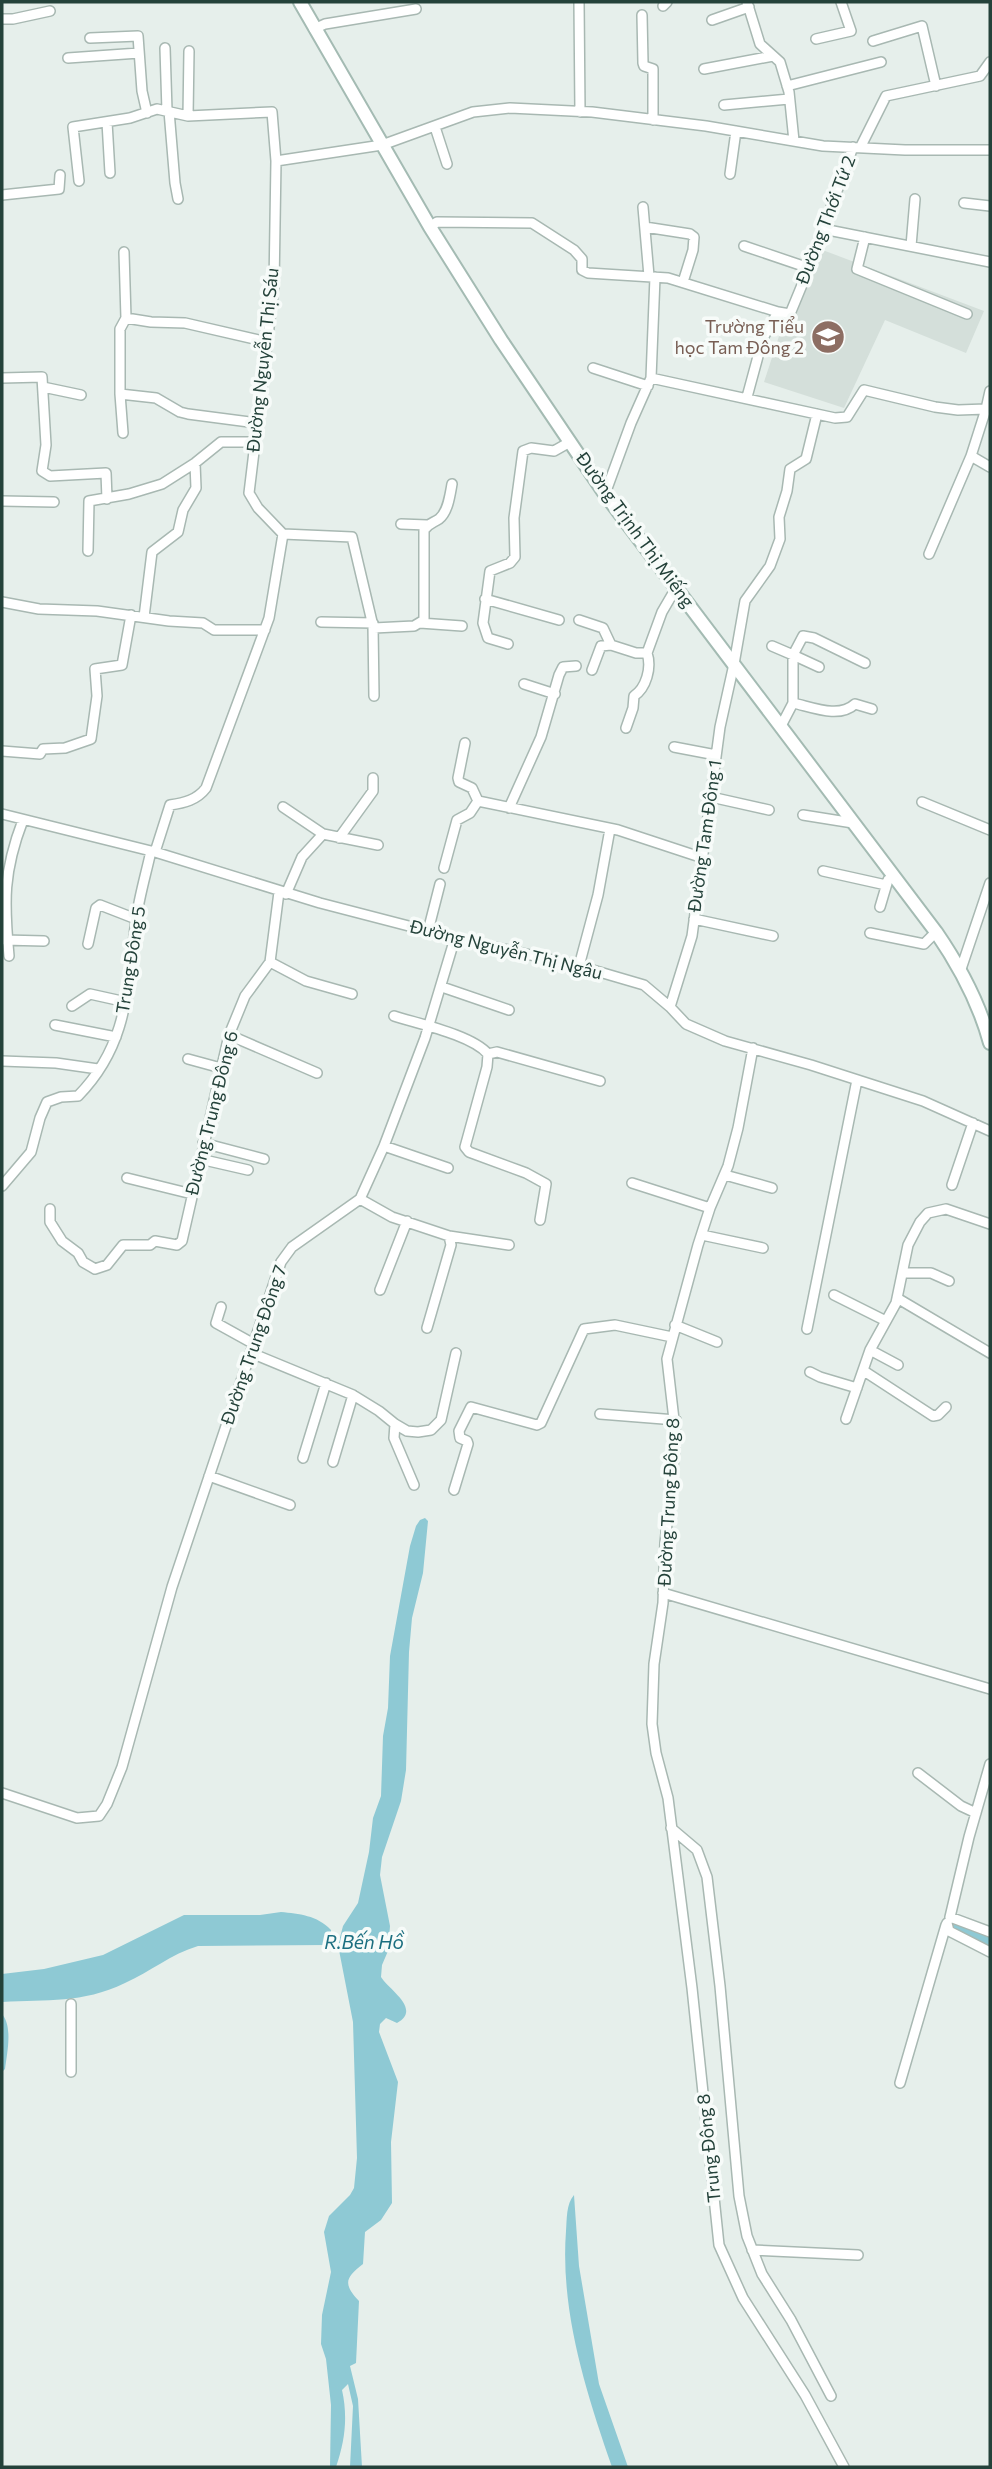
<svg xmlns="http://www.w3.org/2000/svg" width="992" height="2469" font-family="Commissioner,sans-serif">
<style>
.built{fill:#d4dfda}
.water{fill:#8ec9d4}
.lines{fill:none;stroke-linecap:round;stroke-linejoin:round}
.street-casing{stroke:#a8b8b2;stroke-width:12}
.secondary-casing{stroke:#a4bbb3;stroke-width:16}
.street{stroke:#fff;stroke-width:9}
.secondary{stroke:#fff;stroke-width:12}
.labels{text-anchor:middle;stroke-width:7;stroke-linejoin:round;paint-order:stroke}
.street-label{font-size:18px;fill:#24423a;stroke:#f7fbf9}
.education-label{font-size:18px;fill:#785e54;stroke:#f7fbf9;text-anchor:end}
.water-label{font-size:19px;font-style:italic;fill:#1c6f80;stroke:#f7fbf9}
</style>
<rect width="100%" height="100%" fill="#e6efeb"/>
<!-- built -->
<path class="built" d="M820,249L984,311L966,353L885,320L844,408L764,382L784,321L795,318Z"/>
<!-- water -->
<path class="water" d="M425,1518L428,1521L423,1573L412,1618L409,1652L406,1770L401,1801L382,1857L380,1875L390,1926L388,1951L382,1965L381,1977C389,1990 422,2009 397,2023L386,2018L380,2024L379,2032L398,2082L391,2142L392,2203L381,2220L365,2232L363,2264C345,2278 343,2284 359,2301L356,2363L350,2366L358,2399L362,2467H350L353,2406L348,2384L342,2390C348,2417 345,2441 336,2467H330L331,2405L326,2359L321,2344L322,2315L331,2272L324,2232L329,2216L350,2195L354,2188L357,2158L353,2022L338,1945L343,1926L358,1903L369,1852L373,1818L381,1796L383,1736L388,1708L390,1656L410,1546L416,1526L420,1520Z
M281,1912C299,1914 317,1915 331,1930V1942L327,1945L198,1946C171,1954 150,1972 125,1983C81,2004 48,1999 2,2002V1974L44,1969L103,1955L184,1915H260Z
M953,1924H960L990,1935V1949L952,1929Z
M2,2014C13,2027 7,2053 5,2069L2,2072Z
M574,2195L579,2266L599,2384L628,2467H612C586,2392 560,2311 566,2231C567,2219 566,2204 574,2195Z"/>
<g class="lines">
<!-- street casing -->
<g class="street-casing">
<path id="street" d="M579,2L580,112
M747,2L760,44L780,62L789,92L794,141
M663,6L667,2
M642,15L643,63L644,66L653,69V120
M2,19H13L50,11
M712,20L749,7
M314,29L325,24L416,9
M90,38L138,36L142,91L147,113
M816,39L851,31L841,2
M873,41L922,26L936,86
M165,48L167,111
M68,58L139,53
M704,69L773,56
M787,86L881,62
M724,105L789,99
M169,111L175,183L178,199
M188,116L189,51
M107,122L110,173
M435,127L447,164
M860,148L886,96L980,76L990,62
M730,174L736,131
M79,181L73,127L130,118L157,109L188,116L272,112L276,161
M2,195L59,189L60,175
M964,203L990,206
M643,207L649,276
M430,227L437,222L532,223L574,250L582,259V270L588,273L668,278L778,312
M645,227L690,234L694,237L693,250L683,282
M823,229L990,262
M865,237L857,269L967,314
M744,246L809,268
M911,246L915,199
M124,252L126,318L151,322L185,323L267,342
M126,318L120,329V394L156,398L180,412L188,414L257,423
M593,368L648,386
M2,378L42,377L46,445L42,471L50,476L106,473L107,499
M651,378L655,277
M43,387L81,395
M120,394L123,433
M747,397L763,338L778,312L790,314L809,268L853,147
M989,408L986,409L990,391
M605,494L631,423L651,378L835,418L847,417L864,390L935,407L958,410L986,409L971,456L990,467
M2,501L54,502
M401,524L427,525
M283,534L352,537L373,626L374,696
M88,551L89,501L129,494L162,484L195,463L221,442H254
M929,554L971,456
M485,599L559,620
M2,602L39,609L97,611L169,621L203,623L214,630H265
M144,617L152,552L178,532L183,510L196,488L195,463
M579,620L603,628L611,645L636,653H647L662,612L676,588
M321,622L373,623
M420,623L462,626
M374,628L414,626L424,620V530C429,523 433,523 439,519C448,512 450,495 452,484
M508,644L488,638L483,623L490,571L510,563L515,557L514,518L523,451L531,448L554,451L570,442
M772,646L793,655V703L781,726
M819,667L793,655L803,636L814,638L865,663
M592,670L601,646L611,645
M524,684L555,694
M793,703C812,707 839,719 855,704L872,709
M626,728L633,708L634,696C646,688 652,668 647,653
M465,743L458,778L459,782L472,788L478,801
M674,747L716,755
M2,751L40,754L43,749L65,748L91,739L97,696L95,669L122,665L131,615
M711,797L769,810
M922,802L990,830
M283,807L323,834L302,857L286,894
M509,808L541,737L559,675L563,667L576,666
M2,814L155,852L320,903L455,938L579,966L644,985L670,1007L686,1024L725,1041L811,1065L923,1101L990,1131
M803,815L853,823
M323,834L378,845
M339,838L373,791V778
M155,852L170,805C184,803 197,800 206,788L269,618L283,534L258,508L249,493L274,286L276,161L382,145L473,112L510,108L592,112L706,126L823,146L905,150H990
M444,868L457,820L470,813L478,801L618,830L703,858
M823,871L886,885
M880,907L888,880
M694,919L773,936
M428,931L440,884
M870,933L924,944L936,932
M4,940L44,941
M88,944L96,908L100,905L136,919
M9,956C4,902 3,872 23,820
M270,962L306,981L352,994
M579,966L598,895L610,829
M961,969L990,883
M442,987L509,1010
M72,1006L90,994L126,1002
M670,1007L692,936L720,727L734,664L745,601L770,566L780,539L779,517L787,491L790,469L806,459L817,414
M394,1016C419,1024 472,1035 488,1054L487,1067L465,1147L469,1152L526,1173L546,1184L540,1220
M55,1025L116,1037
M229,1035L317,1073
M753,1048L738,1128L728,1166L710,1208L698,1245L667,1359L676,1437L665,1543L663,1603L654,1664L652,1724L656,1753L668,1798L692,1988L719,2245L743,2298L805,2395L844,2467
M488,1054L497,1052L600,1081
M188,1059L221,1068
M2,1061L56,1063L98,1069
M203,1143L264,1159
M384,1146L448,1168
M200,1159L248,1170
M725,1175L772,1188
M127,1178L192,1194
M632,1183L710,1208
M952,1185L973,1123
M2,1186L31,1152L40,1118L47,1102L61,1097L78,1096C129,1044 127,988 136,920C139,897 146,874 151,851
M360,1199L392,1217L449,1236L509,1245
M50,1209V1222L62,1241L78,1253L83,1262L95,1269L107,1265L123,1245H150L155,1241L177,1245L182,1241L229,1035L245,996L270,962L279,892
M702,1235L763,1248
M903,1273H931L949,1281
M380,1290L407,1221
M834,1295L886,1321
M897,1298L990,1353
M221,1307L216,1323L254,1344
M675,1325L717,1342
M427,1328L451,1245L449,1236
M807,1329L857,1080
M870,1350L898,1365
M251,1353L353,1395L379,1411L395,1424L407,1431L418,1432L431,1430L441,1420L456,1353
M864,1371L933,1416L938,1415L946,1407
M810,1372L820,1377L857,1388
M600,1414L676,1420
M846,1419L870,1350L896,1303L908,1245L920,1222L928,1213L946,1209L990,1224
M395,1424L394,1438L414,1485
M303,1458L326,1383
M333,1462L353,1395
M209,1476L290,1505
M454,1490L468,1444L467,1441L460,1438L459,1431L471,1407L537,1425L541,1423L584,1329L615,1325L672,1337
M663,1593L990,1689
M990,1764L969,1837L950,1917L990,1932
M918,1773L961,1806L976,1813
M2,1793L77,1818L99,1816L107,1804L122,1767L172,1587L281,1262L292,1247L360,1199L384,1146L425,1038L455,938
M671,1828L697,1850L707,1877L720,1986L739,2196L747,2236L762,2274L791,2320L831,2396
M947,1923L949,1931L990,1952
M71,2072V2004
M900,2083L946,1925
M752,2250L858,2255"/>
</g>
<!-- secondary casing -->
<g class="secondary-casing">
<path id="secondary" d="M300,2L430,227L501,340L605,494L936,932C960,967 979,1002 990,1043"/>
</g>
<!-- street -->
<use href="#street" class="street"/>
<!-- secondary -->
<use href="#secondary" class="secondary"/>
</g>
<!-- icons -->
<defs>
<g id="school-disc" transform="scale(1.75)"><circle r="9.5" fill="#8d6e63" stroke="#f7fbf9"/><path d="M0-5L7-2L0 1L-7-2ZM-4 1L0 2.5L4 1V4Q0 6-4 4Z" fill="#fff"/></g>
</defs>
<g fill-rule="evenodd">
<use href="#school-disc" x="828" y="337"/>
</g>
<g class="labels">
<!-- street labels -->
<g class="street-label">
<text transform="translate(826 220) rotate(-69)" y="6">Đường Thới Tứ 2</text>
<text transform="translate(263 360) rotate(-84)" y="6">Đường Nguyễn Thị Sáu</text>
<text transform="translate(635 530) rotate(54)" y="6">Đường Trịnh Thị Miếng</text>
<text transform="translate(705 836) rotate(-82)" y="6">Đường Tam Đông 1</text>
<text transform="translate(506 950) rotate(14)" y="6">Đường Nguyễn Thị Ngâu</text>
<text transform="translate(131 960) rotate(-81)" y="6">Trung Đông 5</text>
<text transform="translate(212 1113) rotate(-76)" y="6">Đường Trung Đông 6</text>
<text transform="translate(254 1345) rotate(-71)" y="6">Đường Trung Đông 7</text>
<text transform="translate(669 1502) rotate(-87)" y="6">Đường Trung Đông 8</text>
<text transform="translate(709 2148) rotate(-96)" y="6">Trung Đông 8</text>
</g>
<!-- education labels -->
<g class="education-label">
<text x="804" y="333">Trường Tiểu<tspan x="804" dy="21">học Tam Đông 2</tspan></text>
</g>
<!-- water labels -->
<g class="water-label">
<text x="364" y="1949">R.Bến Hồ</text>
</g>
</g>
<!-- border -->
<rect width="992" height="2469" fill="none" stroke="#24423a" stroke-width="7"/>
</svg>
